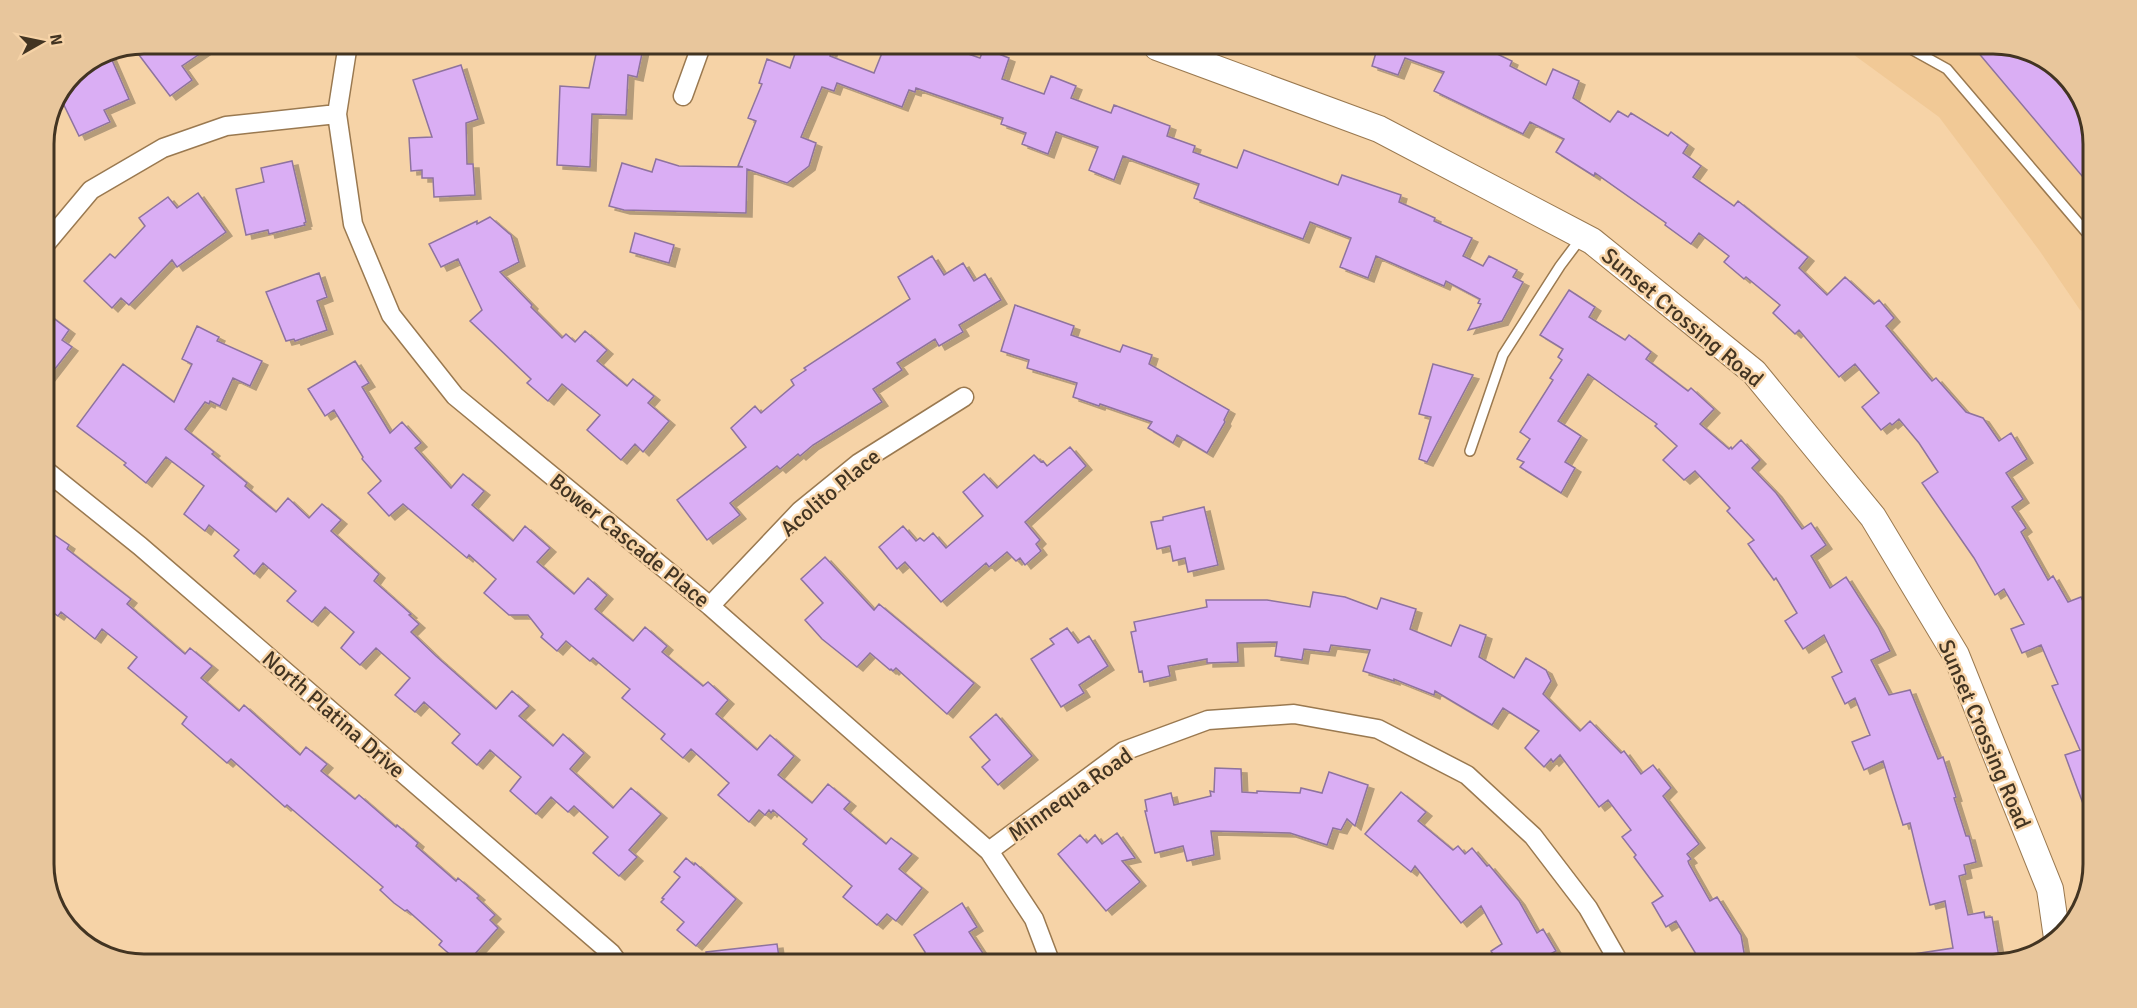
<svg xmlns="http://www.w3.org/2000/svg" width="2137" height="1008" font-family="Signika,sans-serif">
<style>
.built{fill:#f1c996}
.building{fill:#daaef4;stroke:#8e739e;stroke-width:1.5;filter:url(#shadow)}
.lines{fill:none;stroke-linecap:round;stroke-linejoin:round}
.lane-casing{stroke:#9a7950;stroke-width:12}
.street-casing{stroke:#9a7950;stroke-width:21}
.secondary-casing{stroke:#9a7950;stroke-width:28}
.lane{stroke:#fff;stroke-width:9}
.street{stroke:#fff;stroke-width:18}
.secondary{stroke:#fff;stroke-width:26}
.labels{text-anchor:middle;stroke-width:5;stroke-linejoin:round;paint-order:stroke}
.street-label{font-size:22px;fill:#423422;stroke:#f6d3a7}
.rim{fill:none;stroke:#423422;stroke-width:3}
</style>
<defs>
<filter id="shadow"><feDropShadow dx="6" dy="4" stdDeviation="0" flood-color="#0004"/></filter>
</defs>
<rect width="100%" height="100%" fill="#f6d3a7"/>
<!-- built -->
<path class="built" d="M1836,44H1993L2032,51L2076,88L2093,138L2092,315L2080,310L2039,250L1939,117L1850,52Z"/>
<!-- building -->
<path class="building" d="M1971,44H1993L2032,51L2076,88L2093,138V189Z
M1493,45L1491,51L1512,61L1510,66L1546,85L1553,69L1579,81L1573,98L1610,122L1618,111L1628,117L1631,113L1668,136L1671,132L1688,145L1683,153L1701,166L1693,177L1734,206L1738,201L1808,257L1799,268L1827,295L1845,277L1874,304L1879,300L1894,318L1886,326L1932,381L1936,378L1966,412L1983,418L1999,441L2011,433L2027,459L2006,473L2023,499L2012,507L2026,528L2021,532L2048,580L2053,576L2068,602L2081,597L2089,614L2087,809H2085L2065,755L2080,750L2052,686L2058,684L2041,645L2022,653L2011,629L2024,624L2004,589L1995,595L1974,558L1922,483L1938,472L1919,443L1899,419L1892,425L1890,423L1881,430L1862,407L1879,393L1855,364L1839,377L1799,330L1795,334L1773,313L1780,305L1746,277L1744,279L1724,262L1729,256L1699,233L1691,244L1665,225L1666,223L1595,173L1594,176L1556,152L1564,139L1530,122L1523,134L1434,91L1444,72L1405,58L1398,75L1372,66L1378,46Z
M797,48H832L830,56L874,73L884,48H951L980,58L984,48L1009,58L1002,79L1044,94L1051,76L1076,86L1071,98L1111,113L1114,105L1170,126L1167,136L1195,146L1193,152L1237,168L1244,150L1338,185L1342,175L1401,195L1399,202L1435,218L1434,221L1472,238L1463,256L1483,266L1489,256L1517,270L1513,277L1523,282L1502,321L1468,330L1481,304L1478,303L1480,299L1446,281L1444,286L1376,256L1368,278L1340,267L1351,238L1310,222L1303,239L1194,198L1199,184L1123,156L1114,180L1089,170L1098,147L1056,132L1048,154L1022,144L1026,133L1001,124L1003,118L916,88L915,92L909,90L902,107L837,83L834,91L822,87L801,137L816,143L809,166L787,183L747,169L746,213L624,210L609,206L622,163L652,172L656,159L679,166L743,167L738,166L756,121L748,118L762,84L759,83L767,59L790,68Z
M597,49H643L637,77L628,75L626,115L592,114L590,167L557,165L560,86L589,88Z
M106,51H108L129,99L104,110L110,122L79,136L61,99L73,73Z
M136,51H204L182,66L192,80L170,96Z
M461,65L478,119L466,123L467,164H473L475,195L434,197L433,178H422V170L411,171L409,138L432,137L413,80Z
M292,161L306,222L304,223L305,225L269,234L268,230L246,235L236,189L264,182L261,168Z
M198,193L226,232L177,267L172,260L129,305L121,298L112,308L84,281L110,254L115,258L145,226L139,218L168,197L177,208Z
M490,217L511,235L519,262L500,272L532,305L531,307L562,338L566,334L575,342L585,331L607,350L597,361L627,386L633,379L654,396L648,403L669,421L643,452L635,444L621,460L587,430L600,415L562,384L548,401L527,383L531,379L470,321L482,310L458,259L441,267L429,244L477,221V224Z
M635,233L674,245L669,263L630,252Z
M932,256L944,275L963,263L974,281L985,274L1001,300L959,325L963,332L939,346L935,339L897,363L902,370L873,389L882,402L813,445L800,456L798,454L780,469L777,466L730,503L740,515L707,540L677,500L746,447L731,428L755,406L761,413L794,385L791,380L806,370L804,368L910,299L898,277Z
M319,273L327,297L317,301L327,330L295,341L294,339L286,341L266,292Z
M1569,290L1595,307L1589,317L1625,340L1629,335L1651,352L1646,359L1688,391L1691,388L1714,409L1700,424L1729,449L1731,447L1732,449L1741,440L1760,460L1752,468L1776,493L1802,529L1811,523L1826,545L1811,556L1830,588L1846,577L1878,627L1890,651L1871,660L1889,695L1910,690L1938,759L1943,757L1956,797L1954,798L1966,836H1969L1976,862L1964,865L1966,874L1959,876L1968,915L1984,912L1985,918L1992,917L2000,963L1993,964H1915L1914,954L1953,948L1945,901L1930,905L1910,823L1903,825L1883,761L1864,770L1852,742L1870,735L1855,698L1845,704L1832,677L1842,672L1824,635L1803,649L1785,621L1797,613L1776,578L1774,580L1748,544L1754,540L1727,511L1730,508L1695,471L1684,480L1663,460L1677,446L1655,426L1657,424L1588,374L1558,421L1581,436L1565,462L1575,468L1561,493L1520,467L1524,462L1517,459L1530,439L1520,432L1553,380L1550,378L1562,360L1558,357L1563,349L1540,335Z
M1015,305L1074,326L1071,335L1120,352L1123,345L1152,355L1149,364L1229,410L1224,420L1225,422L1207,453L1177,435L1173,443L1148,428L1152,422L1100,404L1099,406L1073,397L1077,383L1027,368L1029,360L1001,351Z
M44,311L69,330L62,340L72,347L44,383Z
M197,326L219,337L217,341L262,361L250,386L233,378L220,406L210,401L209,404L205,402L185,429L214,452L212,454L247,483L245,486L276,512L288,498L309,518L322,504L341,520L331,531L379,574L374,581L411,614L409,615L419,624L411,632L436,656L496,709L512,691L529,706L519,716L553,746L563,734L584,753L570,769L613,808L631,788L661,814L629,850L637,857L619,876L593,853L608,837L574,806L568,812L551,797L536,814L510,791L521,777L490,750L477,765L452,743L460,734L424,702L415,712L395,695L410,678L376,648L360,665L341,648L354,632L325,607L312,622L287,601L296,591L263,563L254,574L234,556L239,550L209,525L205,531L184,514L204,486L166,457L146,483L124,465L126,463L77,426L123,364L174,402L192,364L182,359Z
M355,361L369,383L362,387L390,433L402,422L421,443L415,448L451,488L463,474L484,491L472,505L513,541L525,526L550,548L537,562L574,594L588,578L607,595L595,609L633,641L645,627L667,646L662,652L703,686L708,682L728,700L716,714L757,750L770,735L794,756L778,775L812,803L828,784L850,802L844,809L886,844L891,838L912,854L899,869L922,888L896,921L887,914L877,925L843,897L852,886L803,844L807,839L773,810L771,813L769,810L765,815L759,810L749,822L718,795L729,783L691,749L683,758L661,739L665,734L622,698L630,689L593,658L590,661L566,641L557,651L541,637L543,634L528,615H509L484,593L496,579L469,555L467,558L403,504L389,516L368,493L381,481L362,459L363,457L334,410L325,416L308,389Z
M1433,364L1473,375L1427,462L1419,459L1431,417L1419,414Z
M1070,447L1086,466L1025,522L1040,540L1036,544L1041,551L1025,565L1020,558L1016,561L1007,552L989,567L986,563L941,602L905,562L897,569L879,547L903,526L916,541L920,538L924,541L933,533L946,548L983,516L963,492L984,474L997,488L1034,455L1041,462L1043,461L1047,466Z
M1204,507L1218,565L1188,572L1185,558L1173,561L1170,546L1157,549L1151,522L1163,520V517Z
M44,528L69,545L67,549L131,599L127,604L185,654L190,648L212,666L201,678L239,711L244,705L300,755L306,747L327,764L321,771L355,799L359,795L396,827L397,825L418,843L416,846L456,881L458,878L479,896L477,898L495,915L490,920L498,928L466,964H461L439,945L442,941L407,910L405,911L394,903L380,890L383,887L328,840L287,805L285,807L231,759L227,763L182,724L187,717L128,668L137,657L102,629L95,639L61,612L58,616L44,606Z
M825,557L874,610L879,604L974,683L947,714L896,668L893,671L891,669L890,670L870,653L857,667L822,639L805,620L823,603L801,579Z
M1313,592L1345,597L1377,609L1381,598L1416,609L1410,629L1451,646L1460,625L1486,635L1479,657L1514,678L1526,658L1546,670L1551,681L1543,694L1580,731L1590,721L1621,753L1624,751L1641,774L1653,765L1671,788L1663,796L1699,844L1687,854L1691,859L1688,861L1689,864L1710,901L1717,897L1741,935L1746,964H1702L1676,921L1666,927L1652,903L1663,896L1634,857L1636,855L1622,837L1631,830L1608,800L1599,807L1560,755L1553,762L1551,759L1544,767L1525,748L1539,731L1503,708L1492,725L1435,691L1434,695L1394,679V681L1363,671L1370,650L1331,645L1329,652L1304,649L1302,660L1275,656L1277,642L1237,643L1238,662L1207,663V659L1168,666L1170,676L1144,682L1142,671L1139,672L1131,632L1136,631L1134,622L1207,607L1206,600H1267L1310,607Z
M1067,628L1078,643L1089,636L1108,666L1079,685L1084,693L1061,707L1031,659L1054,644L1050,639Z
M996,714L1032,756L998,785L982,767L990,760L970,737Z
M1215,768L1241,769L1242,792L1257,793V791L1300,793L1301,788L1322,793L1329,772L1368,785L1355,826L1347,819L1341,830L1333,828L1327,845L1290,833L1211,831L1214,855L1187,861L1183,846L1155,853L1145,811H1147L1145,800L1171,793L1174,805L1211,796L1210,791L1214,792Z
M1401,792L1426,812L1418,821L1453,850L1458,846L1465,854L1472,848L1487,866L1489,865L1519,901L1537,933L1543,929L1556,951L1532,964H1499L1491,951L1502,944L1481,906L1461,923L1415,866L1411,872L1365,834Z
M1117,833L1135,858L1122,861L1140,882L1106,911L1058,854L1080,835L1087,843L1095,835L1102,844Z
M686,858L694,865L695,863L736,899L696,946L677,930L684,922L661,902L664,899L662,898L680,877L674,872Z
M962,903L977,927L969,932L990,964H926L925,952L914,935Z
M777,944L780,964H707L706,952Z"/>
<g class="lines">
<!-- lane casing -->
<g class="lane-casing">
<path id="lane" d="M1902,44L1947,69L2092,239
M1470,451L1503,355L1560,266L1581,238"/>
</g>
<!-- street casing -->
<g class="street-casing">
<path id="street" d="M347,50L337,114L353,224L391,315L455,396L710,606L989,851L1034,919L1051,964
M683,96L700,49
M44,246L91,190L163,148L226,126L337,114
M44,469L140,546L611,953L619,964
M710,606L800,511L859,463L964,397
M989,851L1124,751L1208,720L1294,714L1378,729L1467,775L1533,836L1588,908L1620,964"/>
</g>
<!-- secondary casing -->
<g class="secondary-casing">
<path id="secondary" d="M1157,47L1379,129L1592,241L1754,372L1873,517L1956,655L2050,889L2057,938"/>
</g>
<!-- lane -->
<use href="#lane" class="lane"/>
<!-- street -->
<use href="#street" class="street"/>
<!-- secondary -->
<use href="#secondary" class="secondary"/>
</g>
<g class="labels">
<!-- street labels -->
<g class="street-label">
<text transform="translate(1683 317) rotate(40)" y="8">Sunset Crossing Road</text>
<text transform="translate(830 492) rotate(-40)" y="8">Acolito Place</text>
<text transform="translate(630 540) rotate(39)" y="8">Bower Cascade Place</text>
<text transform="translate(334 714) rotate(41)" y="8">North Platina Drive</text>
<text transform="translate(1985 734) rotate(67)" y="8">Sunset Crossing Road</text>
<text transform="translate(1070 794) rotate(-35)" y="8">Minnequa Road</text>
</g>
</g>
<!-- crop -->
<path d="M0 0H2137V1008H0ZM144 54H1993A90 90 0 0 1 2083 144V864A90 90 0 0 1 1993 954H144A90 90 0 0 1 54 864V144A90 90 0 0 1 144 54Z" fill="#e8c69c" fill-rule="evenodd"/>
<path class="rim" d="M144 54H1993A90 90 0 0 1 2083 144V864A90 90 0 0 1 1993 954H144A90 90 0 0 1 54 864V144A90 90 0 0 1 144 54Z"/>
<!-- north arrow -->
<g transform="translate(42 42) rotate(81)" stroke="#f6d3a7" stroke-width="4.5" paint-order="stroke">
<path d="M0-4.5L10 22L0 15L-10 22Z" fill="#423422"/>
<text y="-9" font-size="16" font-weight="bold" text-anchor="middle" fill="#423422">N</text>
</g>
</svg>
